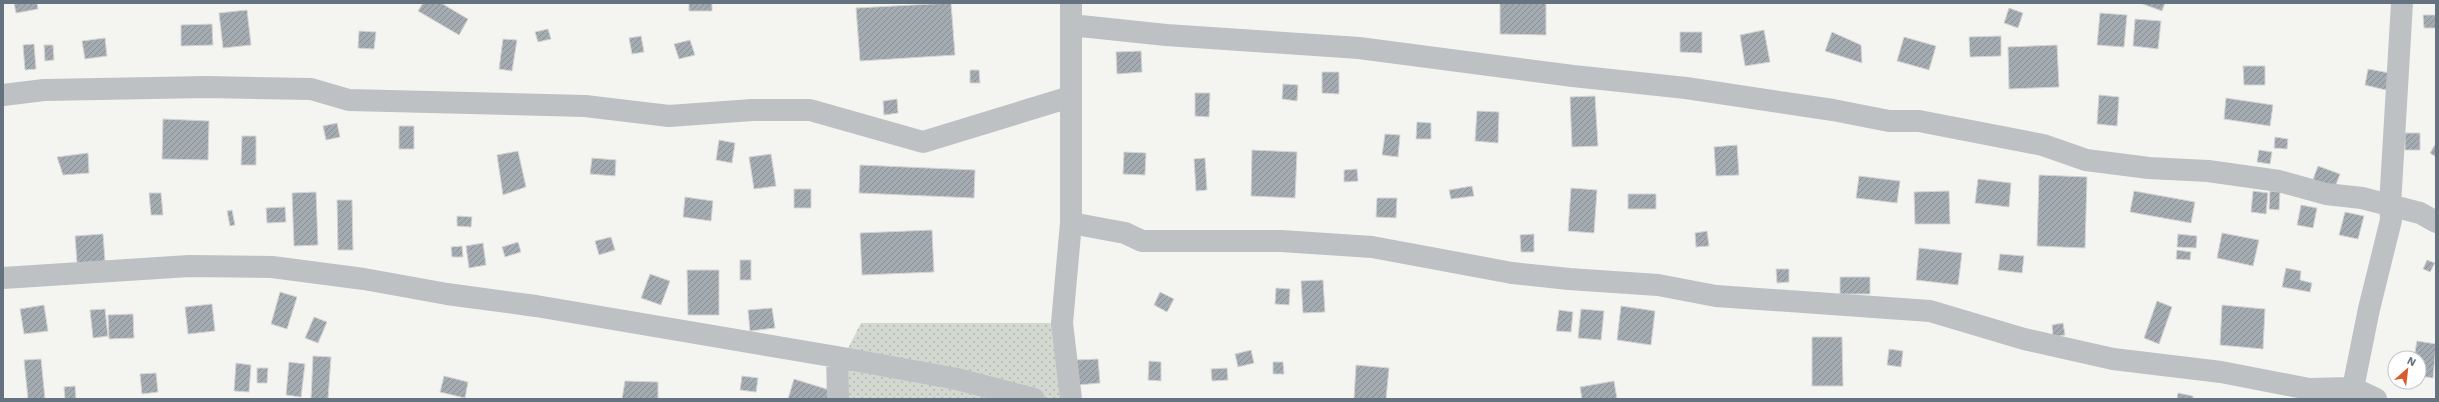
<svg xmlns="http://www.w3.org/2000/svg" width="2439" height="402" font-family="'Work Sans',sans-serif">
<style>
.grass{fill:url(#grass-dots)}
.building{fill:url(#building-hatch);stroke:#d5d5d3}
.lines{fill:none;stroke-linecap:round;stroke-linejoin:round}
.street{stroke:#bdc1c4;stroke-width:22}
</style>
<defs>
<pattern id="grass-dots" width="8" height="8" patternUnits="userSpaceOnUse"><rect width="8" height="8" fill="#d3d9d0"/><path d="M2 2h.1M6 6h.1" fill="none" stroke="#afb4ae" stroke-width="1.8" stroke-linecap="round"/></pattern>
<pattern id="building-hatch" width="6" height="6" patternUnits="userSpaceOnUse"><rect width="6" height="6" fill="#a4abb1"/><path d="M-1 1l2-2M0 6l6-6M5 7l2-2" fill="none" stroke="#899095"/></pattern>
</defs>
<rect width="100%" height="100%" fill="#f4f4f0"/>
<!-- grass -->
<path class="grass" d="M861,323H1062L1071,399H841L843,358Z"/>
<!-- building -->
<path class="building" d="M14,3H37L38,9L16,13Z
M423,3H441L468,19L459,35L418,11Z
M689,3H712V11H689Z
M951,3L955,55L860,61L856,8Z
M1500,3H1546V35L1500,34Z
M2140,3H2165L2162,11Z
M2009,8L2023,13L2018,28L2004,23Z
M247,10L251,45L223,48L219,13Z
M2100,13L2127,15L2124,47L2097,45Z
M2423,15H2436V28H2424Z
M2135,19L2161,21L2158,49L2133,46Z
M212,24L213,45L181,46V25Z
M548,29L551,39L538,42L535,32Z
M1764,30L1770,62L1745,66L1740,35Z
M359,31L376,32L374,49L358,48Z
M1680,32H1702V53L1680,52Z
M1832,32L1861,45L1862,63L1825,51Z
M641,36L644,52L632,54L629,38Z
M2001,36V56L1970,57L1969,37Z
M1904,37L1936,46L1929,70L1897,61Z
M105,38L107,56L85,59L82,41Z
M503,39L517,40L512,71L499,69Z
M690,40L695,55L679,59L674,44Z
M34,44L36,69L25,70L23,45Z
M44,45H53L54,60L45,61Z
M2057,45L2059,87L2009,89L2008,47Z
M1141,51L1142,72L1117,74L1116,52Z
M2243,66H2265V85H2244Z
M2368,69L2390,73L2386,90L2365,85Z
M970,70H979L980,83H970Z
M1322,72H1339V94L1322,93Z
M1283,84L1298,85L1297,101L1282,99Z
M1195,93H1210L1209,117L1195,116Z
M2099,95L2119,97L2117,126L2097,124Z
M1595,96L1598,146L1572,147L1570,97Z
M2226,98L2273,105L2270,126L2224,119Z
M897,99L898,113L884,115L883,101Z
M1477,111L1499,112L1498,143L1475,141Z
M163,119L209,121L208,160L162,159Z
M1417,122L1431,123V139H1416Z
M337,123L340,137L326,140L323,126Z
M399,126H414V149H399Z
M2405,133H2420V150H2405Z
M1385,134L1400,135L1398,157L1382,155Z
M242,136H256V165H241Z
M2275,137L2288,139L2287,149L2274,148Z
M719,140L735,143L732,163L716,160Z
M2436,143V157L2430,153Z
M1737,145L1739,175L1716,176L1714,147Z
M1252,150L1297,152L1295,198L1251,196Z
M2259,150L2272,152L2270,164L2257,162Z
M518,151L526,187L503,195L497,155Z
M1124,152L1146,153L1145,175L1123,174Z
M88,153L89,173L63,175L57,157Z
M771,154L776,186L754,189L749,157Z
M592,158L616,160L615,176L590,174Z
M1205,158L1207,190L1196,191L1194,159Z
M860,165L975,170L974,198L859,193Z
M2318,166L2340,174L2334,190L2312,182Z
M1357,169L1358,181L1344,182V170Z
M2039,175L2087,177L2085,248L2037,246Z
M1859,176L1900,181L1897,203L1856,198Z
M1978,179L2011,183L2009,207L1975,203Z
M1472,186L1474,196L1451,199L1449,190Z
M1571,188L1597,190L1594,233L1568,231Z
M794,189H811V208H794Z
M1949,191L1950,224H1915L1914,192Z
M2134,191L2195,202L2191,223L2130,212Z
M2253,191L2268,193L2266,214L2251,212Z
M2270,191L2280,192L2279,210L2269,209Z
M316,192L318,245L294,246L292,193Z
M149,193H161L163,215H151Z
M1628,194H1656V209H1628Z
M685,197L713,201L711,221L683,217Z
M1377,198H1397L1396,218L1376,217Z
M337,200H352L353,250H338Z
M2301,205L2317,208L2313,228L2297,225Z
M285,207L286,222L267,223L266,208Z
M232,210L235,225L230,226L227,211Z
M2345,212L2364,216L2358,239L2339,235Z
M457,216L472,217L471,227L457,226Z
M932,230L934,272L862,275L860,233Z
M1707,231L1709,246L1696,247L1695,233Z
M2222,233L2259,240L2253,266L2217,258Z
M103,234L105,261L77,263L75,236Z
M1534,234V252H1521L1520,235Z
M2178,234L2197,236L2196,248L2177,247Z
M611,237L615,250L599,255L595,241Z
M518,242L521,252L505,257L502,247Z
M483,243L486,265L469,268L466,246Z
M462,246L463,257H452L451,247Z
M1919,248L1962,253L1958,285L1916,280Z
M2177,250L2191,252L2190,260L2176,259Z
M2000,254L2024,256L2022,273L1998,270Z
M740,260H751V280H740Z
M2427,260L2435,263L2430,272L2423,269Z
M2286,268L2301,271L2300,280L2312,283L2310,292L2282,287Z
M1776,269H1789V282L1777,283Z
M687,270H719V315H688Z
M650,274L670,281L661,305L641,298Z
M1840,277H1870V294H1840Z
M1323,280L1325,312L1303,313L1301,281Z
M1276,288L1290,289L1289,305L1275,304Z
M280,292L297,297L287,329L271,324Z
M1160,292L1174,299L1167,312L1154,305Z
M2157,301L2172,307L2159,344L2144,338Z
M212,304L215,331L188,334L185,307Z
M44,305L48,331L24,334L20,309Z
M2222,305L2265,309L2263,349L2220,345Z
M1621,306L1655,311L1651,345L1617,340Z
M772,308L775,328L750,331L748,310Z
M105,309L108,336L93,338L90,310Z
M1581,309L1604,311L1601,340L1578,338Z
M1559,310L1573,312L1571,332L1556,331Z
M133,314L134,338L109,339L108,315Z
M314,317L327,322L318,343L305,338Z
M2063,323L2065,335L2053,337L2052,325Z
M1812,337H1842L1843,386H1812Z
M2417,341L2436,344L2433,378L2419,376V358H2414Z
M1889,349L1903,351L1901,367L1887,365Z
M1251,350L1254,363L1238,367L1235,354Z
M313,356L331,357L328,399H311Z
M41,359L45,399H28L24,360Z
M1098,359L1100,383L1078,385L1076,360Z
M1149,361L1161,362V381L1148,380Z
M289,362L305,364L301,397L286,395Z
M1273,362H1283L1284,374H1273Z
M236,363L251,365L249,392L234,391Z
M1356,365L1389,368L1386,399H1354Z
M257,368H268L267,383H257Z
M1227,368L1228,380L1212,381L1211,369Z
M156,373L158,392L142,394L140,374Z
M444,376L468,382L465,398L440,392Z
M742,376L758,378L756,392L740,390Z
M794,379L836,392L834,399H788Z
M625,381L658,382V399H622Z
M1614,381L1617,399H1582L1580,387Z
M75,386L76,399H65L64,387Z
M2178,393L2193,396V399H2177Z"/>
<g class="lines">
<!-- street -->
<path class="street" d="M1071,25L1166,35L1359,48L1573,76L1686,88L1833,110L1889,121H1919L2043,145L2086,160L2149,168L2208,171L2279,181L2326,194L2362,198L2420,213L2436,222
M3,95L44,90L207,87L311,89L349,100L585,106L669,116L752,110H810L923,142L1070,97
M1071,223L1125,233L1142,241H1281L1372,247L1512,273L1569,279L1658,285L1716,296L1930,311L2024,339L2113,359L2221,372L2309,389L2353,388L2376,399
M3,278L189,266L272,267L364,279L447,294L536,306L837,357L957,379L1034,399
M837,357L838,399
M2353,388L2369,309L2391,220L2390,205L2402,3
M1071,399L1062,323L1071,223V3"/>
</g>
<!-- border -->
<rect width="2439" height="402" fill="none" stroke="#657380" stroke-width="8"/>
<!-- north arrow -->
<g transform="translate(2407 370) rotate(28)"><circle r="19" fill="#ffffff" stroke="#c1c7cc"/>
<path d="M0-3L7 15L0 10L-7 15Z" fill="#d85c2d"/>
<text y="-6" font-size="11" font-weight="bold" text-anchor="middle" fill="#657380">N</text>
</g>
</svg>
